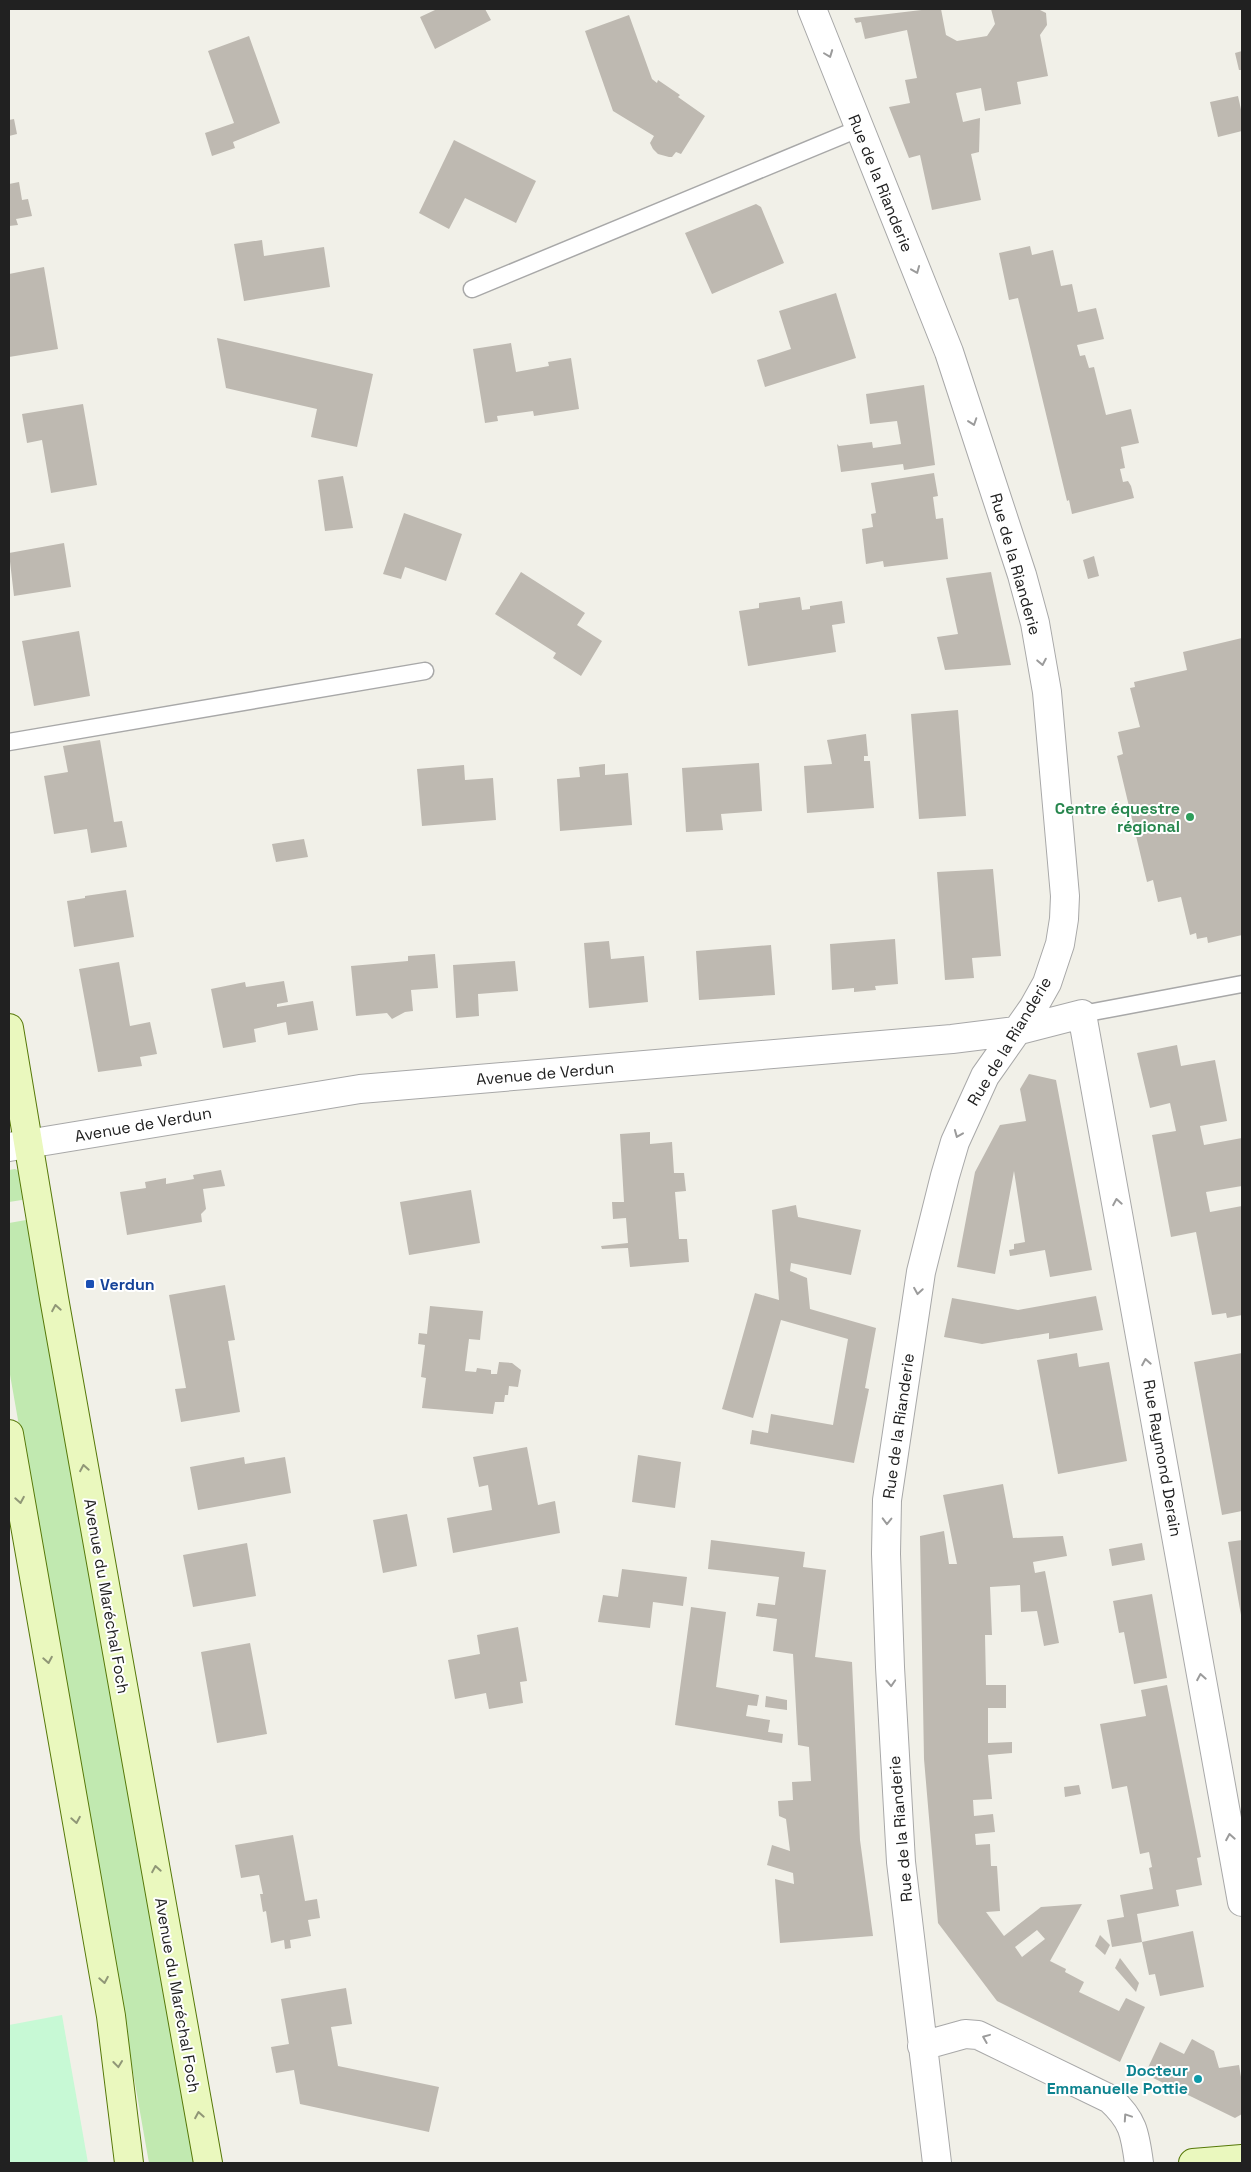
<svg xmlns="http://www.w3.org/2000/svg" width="1251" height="2172" font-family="'Space Grotesk',sans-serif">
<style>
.grass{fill:#c1e9b0}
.park{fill:#c7f9d5}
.building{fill:#beb9b1;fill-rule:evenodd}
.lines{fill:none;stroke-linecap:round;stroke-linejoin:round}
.lane-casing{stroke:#a8a8a8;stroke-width:19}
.street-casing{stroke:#a8a8a8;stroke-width:30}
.secondary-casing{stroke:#567808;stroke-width:30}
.lane{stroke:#fff;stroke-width:16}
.street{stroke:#fff;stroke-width:28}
.secondary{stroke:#eaf8be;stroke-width:28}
.oneway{stroke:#9b9b9b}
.oneway2{stroke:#909777}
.leisure-dot{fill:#2e9e5b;stroke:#fff;stroke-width:2}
.transit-dot{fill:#1a4fb4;stroke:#fff;stroke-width:2}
.culture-dot{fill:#0f9aa8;stroke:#fff;stroke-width:2}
.labels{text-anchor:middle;stroke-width:4;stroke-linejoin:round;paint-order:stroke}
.street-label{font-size:16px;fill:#212121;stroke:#fff}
.leisure-label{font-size:16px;font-weight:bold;fill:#27864d;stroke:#fff;text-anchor:end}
.transit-label{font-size:16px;font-weight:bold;fill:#164399;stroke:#fff;text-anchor:start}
.culture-label{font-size:16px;font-weight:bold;fill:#0d838f;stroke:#fff;text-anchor:end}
</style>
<rect width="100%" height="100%" fill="#f1f0e8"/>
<!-- grass -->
<path class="grass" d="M15,1169L21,1172L28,1199L9,1202V1170Z
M32,1219L194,2163H149L9,1369V1223Z"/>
<!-- park -->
<path class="park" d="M62,2015L88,2163H9V2025Z"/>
<!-- building -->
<path class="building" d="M435,9H485L491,20L435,49L420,17L435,10Z
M930,9H941L946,35L957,41L987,36L995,24L991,9H1038L1046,13L1047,25L1040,35L1048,76L1017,82L1021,104L985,111L981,88L956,93L963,122L980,118L979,152L971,154L981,200L932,210L920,155L909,158L889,107L910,103L905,80L917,78L907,30L865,39L861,22L856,23L854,18Z
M629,15L652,79L657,83L658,80L680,95L678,97L705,116L681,154L676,152L672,157H669L658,154L653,149L650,143L654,136L613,111L585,31Z
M249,36L280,123L233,142L235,148L212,156L205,133L234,123L208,51Z
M1242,51V70H1239L1235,53Z
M1238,96L1242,114V131L1218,137L1210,102Z
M14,119L17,134L9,136V120Z
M454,140L536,181L516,223L465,198L449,229L419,213Z
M19,182L22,200L28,199L32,216L16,219L18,225L9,226V184Z
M756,204L761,207L784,263L712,294L685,233Z
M262,240L264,256L324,247L330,287L244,301L234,244Z
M1030,246L1032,255L1053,250L1061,286L1072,284L1078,312L1096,308L1104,339L1077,345L1080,356L1085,355L1089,368L1094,367L1106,415L1131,409L1139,443L1121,447L1125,468L1120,469L1123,482L1128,481L1131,486L1134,498L1072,514L1069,500L1067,501L1018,298L1009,300L999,253Z
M44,267L58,349L9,357V274Z
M836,293L856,358L765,387L757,360L791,349L779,311Z
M217,338L373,374L357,447L311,437L317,409L226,388Z
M511,343L516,372L549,366L548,362L571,358L579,409L534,416L533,411L497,416L498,421L485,423L473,349Z
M924,385L935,465L904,470L903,464L841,472L837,444L839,446L872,442L873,448L901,444L897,421L870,424L866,394Z
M83,404L97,485L51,493L42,440L27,443L22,414Z
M934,473L938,496L933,497L936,519L943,518L948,559L884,567L883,561L866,564L862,529L873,527L871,514L876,513L871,483Z
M343,476L353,528L325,531L318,480Z
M404,513L462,534L446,581L405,567L401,579L383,574Z
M64,543L71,587L14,596L9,553Z
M1094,556L1099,576L1088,579L1083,560Z
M521,572L585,613L577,625L602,641L581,676L553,658L556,653L495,614Z
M991,572L1011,665L945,670L937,637L958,634L946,578Z
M800,597L802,610L810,609V606L842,601L845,623L832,625L836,652L748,666L739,611L759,608V603Z
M79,631L90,696L34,706L22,641Z
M1242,638V935L1208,943L1207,937L1197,939L1196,933L1190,935L1181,897L1158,902L1153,880L1147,882L1117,756L1123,754L1118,732L1140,727L1130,688L1135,687L1134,682L1187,670L1183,652Z
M958,710L966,816L919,819L911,714Z
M866,734L868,756H864V761H870L874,808L807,813L804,766L832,764L827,740Z
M100,740L114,822L122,821L127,847L91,853L87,829L54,834L44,776L68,772L63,746Z
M759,763L762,811L721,814L723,830L686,832L682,768Z
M605,764V775L628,773L632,825L560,831L557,779L580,777L579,767Z
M464,765L465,780L493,778L496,820L422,826L417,769Z
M304,839L308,857L276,862L272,844Z
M993,869L1001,956L972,958L974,978L945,980L937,872Z
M126,890L134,937L74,947L67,901L85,898V896Z
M895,939L898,984L875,986L876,990L854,992V988L832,990L830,944Z
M609,941L611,959L644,956L648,1002L589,1008L584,943Z
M771,945L775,995L699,1000L696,951Z
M435,954L438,988L411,990L413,1011L405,1012L392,1019L387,1013L356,1016L351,966L408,961V956Z
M515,961L518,991L478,994L479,1016L456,1018L453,965Z
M119,962L130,1026L150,1022L157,1054L140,1057L142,1066L98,1072L79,969Z
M284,981L288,1002L277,1004V1007L313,1001L318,1030L288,1035L286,1022L254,1029L256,1042L223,1048L211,989L245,982L246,987Z
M1177,1045L1181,1066L1215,1060L1227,1121L1200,1126L1204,1145L1242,1138V1186L1206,1192L1210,1212L1242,1206V1315L1227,1318L1226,1313L1212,1315L1196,1232L1171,1237L1152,1135L1176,1131L1170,1103L1150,1108L1137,1053Z
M1029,1074L1056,1080L1092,1270L1050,1277L1045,1250L1010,1256L1009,1250L1014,1249V1244L1025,1242L1014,1171L995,1274L957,1267L975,1172L1000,1125L1026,1121L1020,1089Z
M650,1132V1144L672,1142L674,1173H684L686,1191L675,1192L679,1239H687L689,1262L630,1267L628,1248L602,1249L601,1246L628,1243L626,1218L613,1219L612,1202H624L620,1134Z
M221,1170L225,1186L203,1189L206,1209L201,1214L202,1222L127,1235L120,1192L146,1188L145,1182L166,1178V1184L194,1179L193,1175Z
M471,1190L480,1243L409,1255L400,1202Z
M796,1205L798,1217L861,1230L851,1275L791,1263L790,1271L807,1278L810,1309L876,1328L865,1388L869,1389L854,1463L750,1444L752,1430L768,1433L771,1414L833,1425L848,1339L781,1320L753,1418L722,1409L755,1293L779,1300L772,1210Z
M225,1285L235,1340L228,1341L240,1412L181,1422L175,1389L186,1388L169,1295Z
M1096,1296L1103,1330L1049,1339V1333L982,1344L944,1337L952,1298L1018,1310Z
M430,1306L483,1311L480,1340L469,1339L465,1371L476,1372L477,1368L491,1370V1374H497L499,1362L512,1363L521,1370L518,1387L509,1386L508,1395H505L504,1402H495L493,1414L422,1408L426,1378L421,1377L425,1345L418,1344L419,1333L427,1334Z
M1077,1353L1079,1367L1109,1362L1127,1461L1058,1474L1037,1360Z
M1242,1353V1511L1222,1515L1194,1362Z
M527,1447L538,1505L555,1501L560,1533L453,1553L447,1518L492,1510L488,1485L479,1487L473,1457Z
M638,1455L681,1462L675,1508L632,1502Z
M244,1457L245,1464L285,1457L291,1493L198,1510L190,1467Z
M1003,1484L1013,1538L1063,1536L1067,1556L1033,1562L1035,1573L1045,1571L1059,1643L1044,1646L1037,1611L1021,1612L1020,1585L990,1587L992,1635H985L986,1685H1006V1708H988V1743L1012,1742V1753L988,1755L992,1799L973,1800L974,1816L993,1814L995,1832L975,1834L976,1845L990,1844L991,1866H997L1000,1911L986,1912L1004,1936L1041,1907L1082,1904L1050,1961L1066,1969L1065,1972L1084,1982L1079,1992L1100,2002L1119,2011L1126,1998L1145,2007L1120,2062L997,2001L938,1923L924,1759L920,1536L944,1531L949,1564H957L943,1495ZM1037,1930L1045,1939L1022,1957L1015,1947Z
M407,1514L417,1566L383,1573L373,1520Z
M711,1540L805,1552L803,1567L826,1570L815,1657L852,1662L860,1840L873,1936L780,1943L775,1879L794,1884L793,1873L767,1865L772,1845L790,1851L786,1819L779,1816L778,1801L793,1800L792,1782L811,1781L809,1747L798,1745L793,1654L773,1651L777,1619L756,1616L758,1603L775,1605L779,1577L708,1569Z
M1242,1540V1615H1241L1228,1542Z
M247,1543L256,1596L193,1607L183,1555Z
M1142,1543L1145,1560L1112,1566L1109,1549Z
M622,1569L687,1577L683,1606L653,1602L650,1628L598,1622L603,1595L618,1597Z
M1152,1594L1167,1678L1134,1684L1124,1632L1119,1633L1113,1601Z
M691,1607L726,1612L716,1687L759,1695L757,1706L748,1705L746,1716L770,1720L768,1732L783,1734L782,1743L675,1725Z
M518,1627L527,1681L520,1682L523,1703L489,1709L486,1693L455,1699L448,1660L480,1654L477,1635Z
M250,1643L267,1734L217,1743L201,1652Z
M1167,1685L1201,1857L1197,1858L1202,1885L1176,1890L1179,1906L1137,1914L1142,1942L1112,1947L1107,1920L1124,1917L1120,1895L1153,1889L1149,1868L1152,1867L1149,1852L1140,1854L1127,1786L1112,1789L1100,1724L1146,1716L1141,1690Z
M766,1696L787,1700V1710L765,1707Z
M1079,1785L1081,1794L1065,1797L1064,1787Z
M293,1835L305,1901L317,1899L320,1918L308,1920L311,1936L290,1940L291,1948L285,1949L284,1940L271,1943L266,1911L263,1912L260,1894H263L259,1875L241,1878L235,1845Z
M1193,1931L1204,1987L1160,1996L1155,1974L1149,1975L1142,1942Z
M1100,1935L1110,1945L1105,1955L1095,1946Z
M1120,1958L1139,1983L1136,1992L1115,1968Z
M346,1988L352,2024L331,2027L338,2066L439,2087L429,2132L300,2104L294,2070L276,2073L271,2047L289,2044L281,1999Z
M1192,2039L1214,2051L1219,2068L1239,2065L1242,2083V2114L1235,2118L1145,2074L1160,2042L1184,2054Z"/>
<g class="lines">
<!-- lane casing -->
<g class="lane-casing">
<path id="lane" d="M472,289L858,129
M9,742L425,671
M1082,1014L1242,984"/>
</g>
<!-- street casing -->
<g class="street-casing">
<path id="street" d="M812,9L949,352L1022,575L1035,623L1047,692L1065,896L1064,919L1060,944L1047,983L1033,1008L985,1076L955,1142L945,1176L921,1272L887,1500L886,1554L890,1667L901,1862L937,2163
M9,1147L360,1089L952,1039L1016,1031L1082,1014L1242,1902
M922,2046L965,2034L978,2035L1110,2099C1133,2120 1135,2133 1139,2163"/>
</g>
<!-- secondary casing -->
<g class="secondary-casing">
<path id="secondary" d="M9,1028L54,1298L208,2163
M9,1434L111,2016L129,2163
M1193,2163L1242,2159"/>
</g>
<!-- lane -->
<use href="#lane" class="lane"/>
<!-- street -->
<use href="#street" class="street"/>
<!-- secondary -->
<use href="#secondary" class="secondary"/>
</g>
<!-- one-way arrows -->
<defs><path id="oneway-chevron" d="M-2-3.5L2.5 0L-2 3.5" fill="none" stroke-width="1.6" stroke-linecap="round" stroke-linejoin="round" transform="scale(1.25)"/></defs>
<g class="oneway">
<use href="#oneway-chevron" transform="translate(829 54) rotate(69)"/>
<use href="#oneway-chevron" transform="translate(916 270) rotate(68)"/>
<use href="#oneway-chevron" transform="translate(973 422) rotate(71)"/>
<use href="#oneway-chevron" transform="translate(1042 662) rotate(79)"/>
<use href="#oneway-chevron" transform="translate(958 1134) rotate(112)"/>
<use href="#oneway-chevron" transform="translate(1117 1202) rotate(-100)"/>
<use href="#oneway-chevron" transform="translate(918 1291) rotate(99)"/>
<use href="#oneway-chevron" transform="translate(1146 1362) rotate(-100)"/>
<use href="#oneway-chevron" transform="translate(887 1521) rotate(91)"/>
<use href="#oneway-chevron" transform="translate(1201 1677) rotate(-100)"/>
<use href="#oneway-chevron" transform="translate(891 1683) rotate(87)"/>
<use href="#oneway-chevron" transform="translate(1230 1837) rotate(-100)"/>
<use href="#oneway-chevron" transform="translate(986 2038) rotate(-158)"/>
<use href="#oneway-chevron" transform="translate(1127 2117) rotate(-124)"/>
</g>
<g class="oneway2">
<use href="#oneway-chevron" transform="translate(56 1308) rotate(-100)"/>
<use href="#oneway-chevron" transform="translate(84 1468) rotate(-100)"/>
<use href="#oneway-chevron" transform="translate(20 1500) rotate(80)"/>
<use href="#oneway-chevron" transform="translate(48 1660) rotate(80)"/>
<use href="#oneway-chevron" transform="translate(76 1820) rotate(80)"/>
<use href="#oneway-chevron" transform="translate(156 1869) rotate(-100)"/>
<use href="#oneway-chevron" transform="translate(104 1980) rotate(80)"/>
<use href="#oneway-chevron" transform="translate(118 2064) rotate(83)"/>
<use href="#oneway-chevron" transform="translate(199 2115) rotate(-100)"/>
</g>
<!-- markers -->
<circle class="leisure-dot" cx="1190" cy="817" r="5"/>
<rect class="transit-dot" x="85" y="1279" width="10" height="10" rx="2.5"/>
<circle class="culture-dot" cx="1198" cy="2079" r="5"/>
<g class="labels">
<!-- street labels -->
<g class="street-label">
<text transform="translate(881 183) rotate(68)" y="6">Rue de la Rianderie</text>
<text transform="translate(1016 564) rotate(74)" y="6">Rue de la Rianderie</text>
<text transform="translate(1009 1041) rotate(-59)" y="6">Rue de la Rianderie</text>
<text transform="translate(545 1073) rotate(-5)" y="6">Avenue de Verdun</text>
<text transform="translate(143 1124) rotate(-10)" y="6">Avenue de Verdun</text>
<text transform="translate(898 1426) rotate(-82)" y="6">Rue de la Rianderie</text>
<text transform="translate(1163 1458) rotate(80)" y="6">Rue Raymond Derain</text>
<text transform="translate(107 1596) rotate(80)" y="6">Avenue du Maréchal Foch</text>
<text transform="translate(900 1829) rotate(-95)" y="6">Rue de la Rianderie</text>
<text transform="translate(178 1995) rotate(80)" y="6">Avenue du Maréchal Foch</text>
</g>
<!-- leisure labels -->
<g class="leisure-label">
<text x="1180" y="814">Centre équestre<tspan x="1180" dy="18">régional</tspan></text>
</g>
<!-- transit labels -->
<g class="transit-label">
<text x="100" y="1290">Verdun</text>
</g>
<!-- culture labels -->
<g class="culture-label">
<text x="1188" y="2076">Docteur<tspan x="1188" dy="18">Emmanuelle Pottie</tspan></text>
</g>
</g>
<!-- border -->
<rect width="1251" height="2172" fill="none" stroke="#212121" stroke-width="20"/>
</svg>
